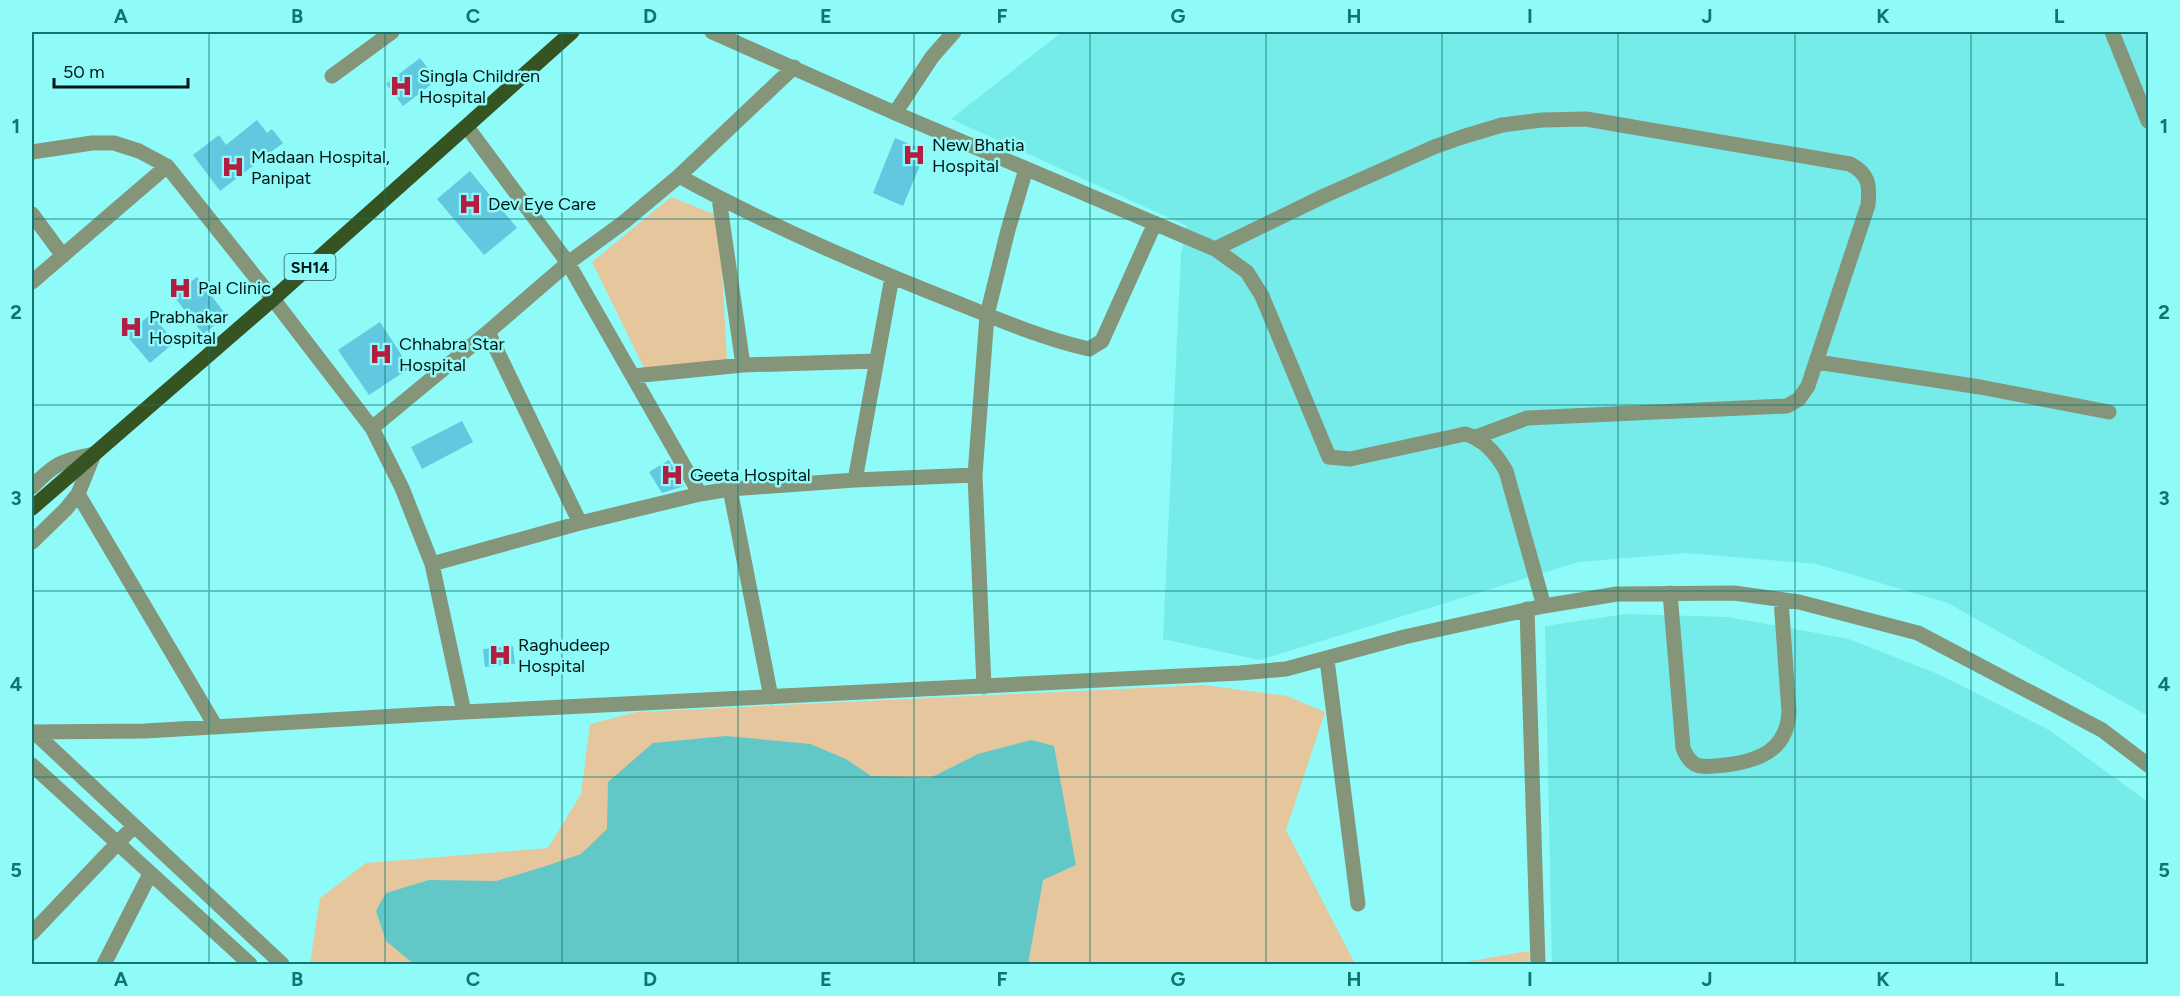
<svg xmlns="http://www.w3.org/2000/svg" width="2180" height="996" font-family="Figtree,sans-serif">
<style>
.built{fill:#75ebea}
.green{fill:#e5c69d}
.water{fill:#61c8c7}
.building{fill:#61c8df}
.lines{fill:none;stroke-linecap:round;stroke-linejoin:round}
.minor{stroke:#84957a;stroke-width:15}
.major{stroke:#365322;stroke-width:15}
.grid{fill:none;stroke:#0f766e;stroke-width:1.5;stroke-opacity:0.55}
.labels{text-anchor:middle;stroke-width:5;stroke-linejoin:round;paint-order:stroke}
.shield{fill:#8ffbf9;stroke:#2c5b5a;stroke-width:1.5}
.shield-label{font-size:16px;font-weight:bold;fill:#011616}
.poi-label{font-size:18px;fill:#011616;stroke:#8ffbf9;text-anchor:start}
.neatline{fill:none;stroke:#0f766e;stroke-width:2}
.grid-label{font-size:20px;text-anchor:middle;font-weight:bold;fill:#0f766e}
</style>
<rect width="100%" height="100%" fill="#8ffbf9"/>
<!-- built -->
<path class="built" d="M1062,32H2148V716L1948,603L1816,564L1686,553L1579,562L1259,660L1163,639L1181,255L1187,226L951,119Z
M1626,614L1728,617L1849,639L1940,675L2049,730L2148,802V964H1552L1545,626Z"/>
<!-- green -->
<path class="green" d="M671,197L719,216L727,360L646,372L592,262Z
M1203,685L1287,696L1325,712L1286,830L1354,962L1363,964H310L320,898L366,863L548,848L581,794L590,724L637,712Z
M1529,951V964H1453Z"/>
<!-- water -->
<path class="water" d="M726,736L810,744L846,759L871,776L930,778L978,754L1031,740L1054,746L1076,865L1043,880L1028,964H414L386,941L376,911L386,893L429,880L496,881L546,866L581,854L607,829L608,782L653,743Z"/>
<!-- building -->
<path class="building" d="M420,58L437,80L403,106L386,84Z
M257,120L267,133L272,129L283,143L220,191L193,155L219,135L226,145Z
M895,138L926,151L903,206L873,193Z
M470,171L517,228L484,255L437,199Z
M197,277L227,316L203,334L173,295Z
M151,314L175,342L150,363L126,335Z
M380,322L410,368L369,395L338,350Z
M462,421L473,442L422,469L411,447Z
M669,460L684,486L662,493L649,472Z
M513,646L515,664L485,667L483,649Z"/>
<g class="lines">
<!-- minor -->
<path class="minor" d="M712,32L895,113L1215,249L1247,272L1262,296L1329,457L1350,459L1465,434C1484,439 1496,453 1506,471L1544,606
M2112,32L2148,121
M332,76L392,32
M895,113L932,57L954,32
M467,127L568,263L700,494
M32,152L92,143H114L139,151L167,166L273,299L372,428L402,488L432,564L464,712
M679,176C767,225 861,265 955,302C997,319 1044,339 1089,349L1102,341L1155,223
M719,198L743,365
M32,214L63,256
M1215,249L1324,196L1434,147L1462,137L1502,125L1542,120L1586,119L1850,164C1869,174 1870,185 1868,205L1808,386L1799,399L1787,406L1527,418L1476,437
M32,282L167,166
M488,332L580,523
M1817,362L1980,387L2109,412
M633,376L743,365L876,361
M372,428L488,332L568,263L624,222L679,176L794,67
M855,480L892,277
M32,487C54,464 62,460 94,454L78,494L66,509L32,542
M730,489L771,697
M78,494L216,727
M432,564L580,523L700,494L730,489L855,480L975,475
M1670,593L1683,748C1692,771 1704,767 1725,765C1758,761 1787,751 1789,712L1781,600
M1527,609L1538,964
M1327,660L1358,904
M984,687L975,475L987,315L1008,230L1026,169
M32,732L145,731L464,712L1240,673L1286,669L1404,637L1544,606L1617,594L1734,593L1799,602L1918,633L2102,730L2148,765
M34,732L282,964
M32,765L250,964
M32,933L134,826
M104,964L150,874"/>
<!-- major -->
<path class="major" d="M32,508L273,299L572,32"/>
</g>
<!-- grid -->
<path class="grid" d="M209,32V964M385,32V964M562,32V964M738,32V964M914,32V964M1090,32V964M1266,32V964M1442,32V964M1618,32V964M1795,32V964M1971,32V964M32,219H2148M32,405H2148M32,591H2148M32,777H2148"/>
<!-- icons -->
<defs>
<g id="hospital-bare" transform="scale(1.8)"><path d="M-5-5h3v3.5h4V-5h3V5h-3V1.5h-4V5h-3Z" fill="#b11e42" stroke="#8ffbf9" stroke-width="2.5" paint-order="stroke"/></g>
</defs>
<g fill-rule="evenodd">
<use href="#hospital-bare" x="401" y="86"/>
<use href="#hospital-bare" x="914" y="155"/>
<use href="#hospital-bare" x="233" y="167"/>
<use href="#hospital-bare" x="470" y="204"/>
<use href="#hospital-bare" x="180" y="288"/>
<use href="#hospital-bare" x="131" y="327"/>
<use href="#hospital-bare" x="381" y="354"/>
<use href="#hospital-bare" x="672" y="475"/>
<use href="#hospital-bare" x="500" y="655"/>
</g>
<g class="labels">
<!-- shield labels -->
<rect class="shield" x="284.5" y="254" width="51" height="26" rx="4.5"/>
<g class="shield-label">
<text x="310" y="273">SH14</text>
</g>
<!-- poi labels -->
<g class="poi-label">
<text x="419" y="82">Singla Children<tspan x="419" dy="21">Hospital</tspan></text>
<text x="932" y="151">New Bhatia<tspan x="932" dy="21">Hospital</tspan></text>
<text x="251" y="163">Madaan Hospital,<tspan x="251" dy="21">Panipat</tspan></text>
<text x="488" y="210">Dev Eye Care</text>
<text x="198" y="294">Pal Clinic</text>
<text x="149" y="323">Prabhakar<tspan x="149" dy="21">Hospital</tspan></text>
<text x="399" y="350">Chhabra Star<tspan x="399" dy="21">Hospital</tspan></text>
<text x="690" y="481">Geeta Hospital</text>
<text x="518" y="651">Raghudeep<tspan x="518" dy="21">Hospital</tspan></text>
</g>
</g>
<!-- border -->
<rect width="2180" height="996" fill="none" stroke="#8ffbf9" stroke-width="66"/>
<!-- scale -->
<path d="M54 78v9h134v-9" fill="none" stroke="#011616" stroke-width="3"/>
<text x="63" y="78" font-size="18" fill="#011616" stroke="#8ffbf9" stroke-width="4.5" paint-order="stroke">50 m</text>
<rect x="33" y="33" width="2114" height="930" class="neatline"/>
<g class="grid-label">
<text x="121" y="23">A</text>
<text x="297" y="23">B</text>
<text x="473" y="23">C</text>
<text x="650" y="23">D</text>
<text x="826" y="23">E</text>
<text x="1002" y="23">F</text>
<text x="1178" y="23">G</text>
<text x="1354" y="23">H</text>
<text x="1530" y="23">I</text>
<text x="1707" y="23">J</text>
<text x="1883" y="23">K</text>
<text x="2059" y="23">L</text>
<text x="16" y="133">1</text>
<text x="2164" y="133">1</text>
<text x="16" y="319">2</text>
<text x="2164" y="319">2</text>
<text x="16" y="505">3</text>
<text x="2164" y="505">3</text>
<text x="16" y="691">4</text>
<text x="2164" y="691">4</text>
<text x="16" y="877">5</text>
<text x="2164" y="877">5</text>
<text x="121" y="986">A</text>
<text x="297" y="986">B</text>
<text x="473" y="986">C</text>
<text x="650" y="986">D</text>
<text x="826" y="986">E</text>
<text x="1002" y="986">F</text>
<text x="1178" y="986">G</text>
<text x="1354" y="986">H</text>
<text x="1530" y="986">I</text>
<text x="1707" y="986">J</text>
<text x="1883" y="986">K</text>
<text x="2059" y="986">L</text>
</g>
</svg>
